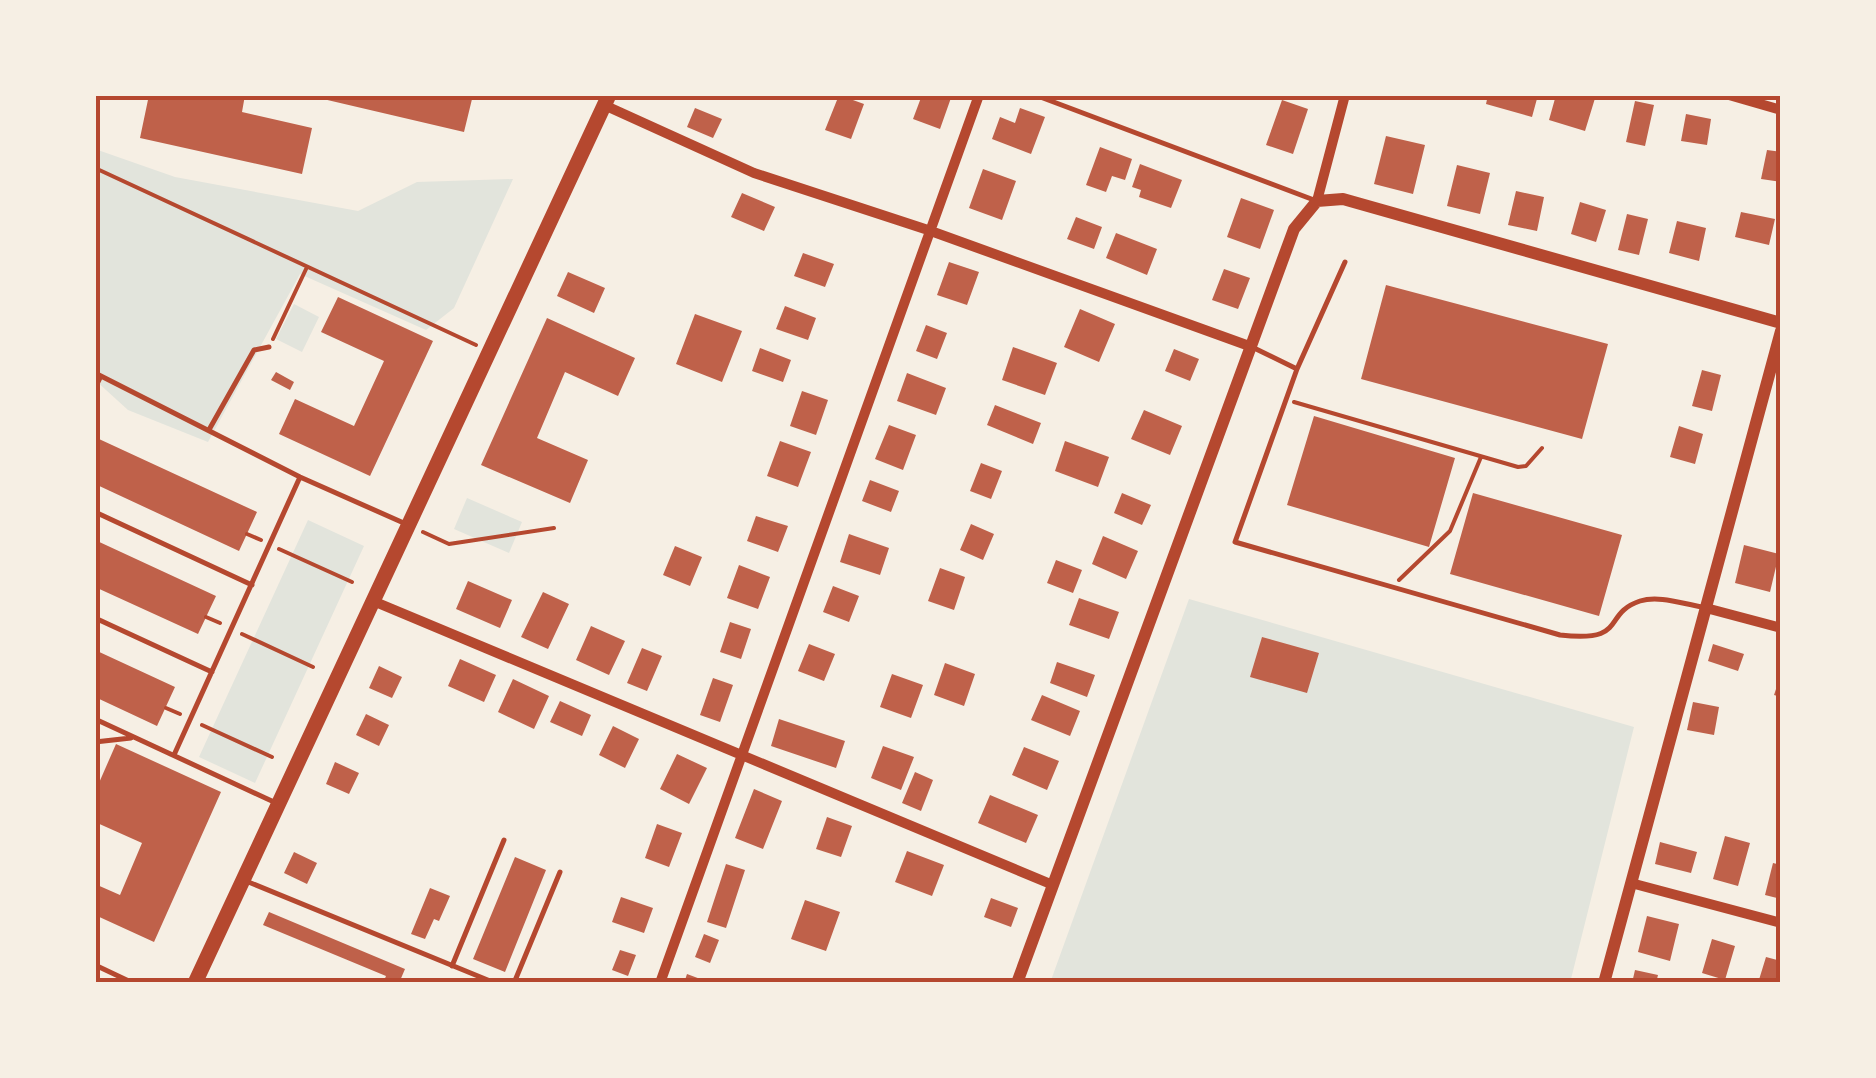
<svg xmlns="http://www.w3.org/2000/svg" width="1876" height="1078" font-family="Overpass,sans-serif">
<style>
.green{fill:#e2e4dc}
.building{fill:#bf614a}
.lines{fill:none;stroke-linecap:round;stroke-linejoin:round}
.path{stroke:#b5482f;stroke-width:4}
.service{stroke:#b5482f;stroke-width:5}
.minor{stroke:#b5482f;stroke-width:10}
.tertiary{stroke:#b5482f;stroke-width:12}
.secondary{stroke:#b5482f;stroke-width:15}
.neatline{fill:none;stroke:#b5482f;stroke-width:4}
</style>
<rect width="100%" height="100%" fill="#f6efe4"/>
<!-- green -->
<path class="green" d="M95,149L175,177L358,211L417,182L513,179L454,308L426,330L300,274L208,442L128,410L95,380Z
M294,304L319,317L302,352L276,339Z
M467,498L522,522L509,553L454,529Z
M308,520L364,546L255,783L199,757Z
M1189,599L1634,727L1570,983H1050Z"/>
<!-- building -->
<path class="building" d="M149,95H245L242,112L312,128L302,174L140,138Z
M306,95H473L464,132Z
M839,95L864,104L851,139L825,130Z
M922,95H952L940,129L913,119Z
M1488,95H1538L1532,117L1486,104Z
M1556,95H1596L1585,131L1549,120Z
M1282,100L1308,109L1293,154L1266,145Z
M1635,101L1654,105L1645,146L1626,142Z
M695,108L722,119L713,138L687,127Z
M1020,108L1045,117L1031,154L992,139L1000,117L1015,123Z
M1686,114L1711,119L1707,145L1681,141Z
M1386,136L1425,145L1413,194L1374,184Z
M1100,147L1132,159L1125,180L1112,176L1106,192L1086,185Z
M1767,150L1781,152V182L1761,179Z
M1140,164L1182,180L1171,208L1139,197L1141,190L1132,187Z
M1457,165L1490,173L1480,214L1447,206Z
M983,169L1016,181L1002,220L969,208Z
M1516,191L1544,197L1537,231L1508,225Z
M742,193L775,207L764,231L731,217Z
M1241,198L1274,210L1260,249L1227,237Z
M1580,202L1606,210L1596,242L1571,234Z
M1741,212L1775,219L1769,245L1735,237Z
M1627,214L1648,219L1639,255L1618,250Z
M1076,217L1102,227L1094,249L1067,239Z
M1677,221L1706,228L1699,261L1669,253Z
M1116,233L1157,249L1147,275L1106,258Z
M803,253L834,264L825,287L794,276Z
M949,262L979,272L967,305L937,295Z
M1224,269L1250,278L1238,309L1212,300Z
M568,272L605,288L594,313L557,296Z
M1386,285L1608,344L1582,439L1361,379Z
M338,297L433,341L370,476L279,434L295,399L354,426L384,361L321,332Z
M785,306L816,318L808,340L776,329Z
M1080,309L1115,324L1099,362L1064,347Z
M695,314L742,331L722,382L676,364Z
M547,318L635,358L618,396L565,372L537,438L588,460L570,503L481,465Z
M926,325L947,333L937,359L916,351Z
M1013,347L1057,363L1045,395L1002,380Z
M760,348L791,360L783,382L752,371Z
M1174,349L1199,359L1190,381L1165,371Z
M1702,370L1721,375L1712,411L1692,406Z
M276,372L294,382L290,390L271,380Z
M907,373L946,388L936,415L897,401Z
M802,391L828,400L816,435L790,426Z
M995,405L1041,423L1033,444L987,425Z
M1144,410L1182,426L1170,455L1131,439Z
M1314,416L1455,458L1429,547L1287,505Z
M889,425L916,435L903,470L875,459Z
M1679,426L1703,434L1695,464L1670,457Z
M99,439L257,512L239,551L95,484Z
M780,441L811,452L798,487L767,476Z
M1065,441L1109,457L1098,487L1055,471Z
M981,463L1002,471L991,499L970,491Z
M870,480L899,491L891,512L862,501Z
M1122,493L1151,505L1142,525L1114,513Z
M1473,493L1622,535L1599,616L1450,574Z
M756,516L788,526L778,552L747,541Z
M971,524L994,534L983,560L960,550Z
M849,534L889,548L880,575L840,562Z
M1103,536L1138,551L1126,579L1092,564Z
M95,540L216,596L198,634L95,587Z
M1744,545L1779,554L1770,592L1735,583Z
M675,546L702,557L690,586L663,575Z
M1056,560L1082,570L1073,593L1047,583Z
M739,565L770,577L758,609L727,598Z
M940,568L965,577L954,610L928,601Z
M468,581L512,600L500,628L456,609Z
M833,586L859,596L849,622L823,612Z
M543,592L569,604L548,649L521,637Z
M1079,598L1119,612L1109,639L1069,625Z
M730,622L751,629L741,659L720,652Z
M591,626L625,641L609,675L576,660Z
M1262,637L1319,653L1307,693L1250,677Z
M809,644L835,654L824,681L798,671Z
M1713,644L1744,654L1738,671L1708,661Z
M642,648L662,656L647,691L627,683Z
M95,650L175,687L157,726L95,697Z
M460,659L496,675L484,702L448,686Z
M1057,662L1095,675L1087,697L1050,683Z
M945,663L975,674L964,706L934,695Z
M379,666L402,677L392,698L369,688Z
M892,674L923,685L911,718L880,707Z
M1781,674V697L1774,695Z
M713,678L733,685L720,722L700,715Z
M513,679L549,696L534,729L498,712Z
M1042,695L1080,711L1070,736L1031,720Z
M560,701L591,715L582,736L550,722Z
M1693,702L1719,707L1714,735L1687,730Z
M366,714L389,725L379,746L356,735Z
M779,719L845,741L836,768L771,746Z
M613,726L639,739L625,768L599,755Z
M116,744L221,792L154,942L95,915V884L120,895L142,843L95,822V792Z
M883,746L914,757L901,790L871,778Z
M1024,747L1059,761L1047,790L1012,775Z
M677,754L707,768L689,804L660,789Z
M335,762L359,773L349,794L326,784Z
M915,772L933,780L921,811L902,803Z
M754,789L782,801L763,849L735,838Z
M990,795L1038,815L1026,843L978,823Z
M827,817L852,826L841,857L816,849Z
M657,824L682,833L669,867L645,858Z
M1725,836L1750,843L1738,886L1713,879Z
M1660,842L1697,852L1691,873L1655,864Z
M907,851L944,865L932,896L895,882Z
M294,852L317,863L307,884L284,873Z
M515,857L546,870L505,972L473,959Z
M1773,863L1781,865V899L1765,895Z
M726,864L745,870L726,928L707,922Z
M430,888L450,896L439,921L434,919L425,939L411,934Z
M621,897L653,908L644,933L612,922Z
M991,898L1018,908L1011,927L984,917Z
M805,900L840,912L826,951L791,939Z
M269,912L405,969L399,983H383L386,976L263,925Z
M1647,916L1679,924L1670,961L1638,952Z
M704,934L719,940L710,963L695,957Z
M1712,939L1735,946L1725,980L1702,973Z
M620,950L636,955L628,976L612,970Z
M1766,957L1781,961V983H1758Z
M1635,970L1658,975L1656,983H1632Z
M687,974L703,980L702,983H684Z"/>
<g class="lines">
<!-- path -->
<path class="path" d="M95,168L476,345
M273,339L307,267
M1294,402L1518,467L1526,466L1542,448
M423,532L449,544L554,528
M247,534L261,540
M279,549L352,582
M1399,580L1450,531L1481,457
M206,617L220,623
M242,634L313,667
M166,708L180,714
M202,725L272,757"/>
<!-- service -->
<path class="service" d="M1035,95L1314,200
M1254,348L1297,369L1235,542L1560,635C1629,643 1601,614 1640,601C1659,595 1683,604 1702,607
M1297,369L1345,262
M95,373L300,477L406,524
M95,388L101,376
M210,428L254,350L269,347
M95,512L252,585
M95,618L212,672
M95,719L274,802
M95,742L131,738
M174,755L300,477
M246,881L495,983
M95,965L133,983
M452,966L504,840
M514,983L560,872"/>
<!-- minor -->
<path class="minor" d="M1729,95L1781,110
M604,105L754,173L928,230L1252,347
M1317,201L1345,95
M373,601L1053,885
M1706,608L1781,628
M1631,883L1781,923
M660,983L979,95"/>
<!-- tertiary -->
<path class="tertiary" d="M1017,983L1294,229L1317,201L1343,199L1781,323
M1604,983L1781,331"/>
<!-- secondary -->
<path class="secondary" d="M195,983L609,95"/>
</g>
<!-- border -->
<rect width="1876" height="1078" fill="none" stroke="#f6efe4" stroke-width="195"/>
<rect x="98" y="98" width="1680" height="882" class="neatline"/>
</svg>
